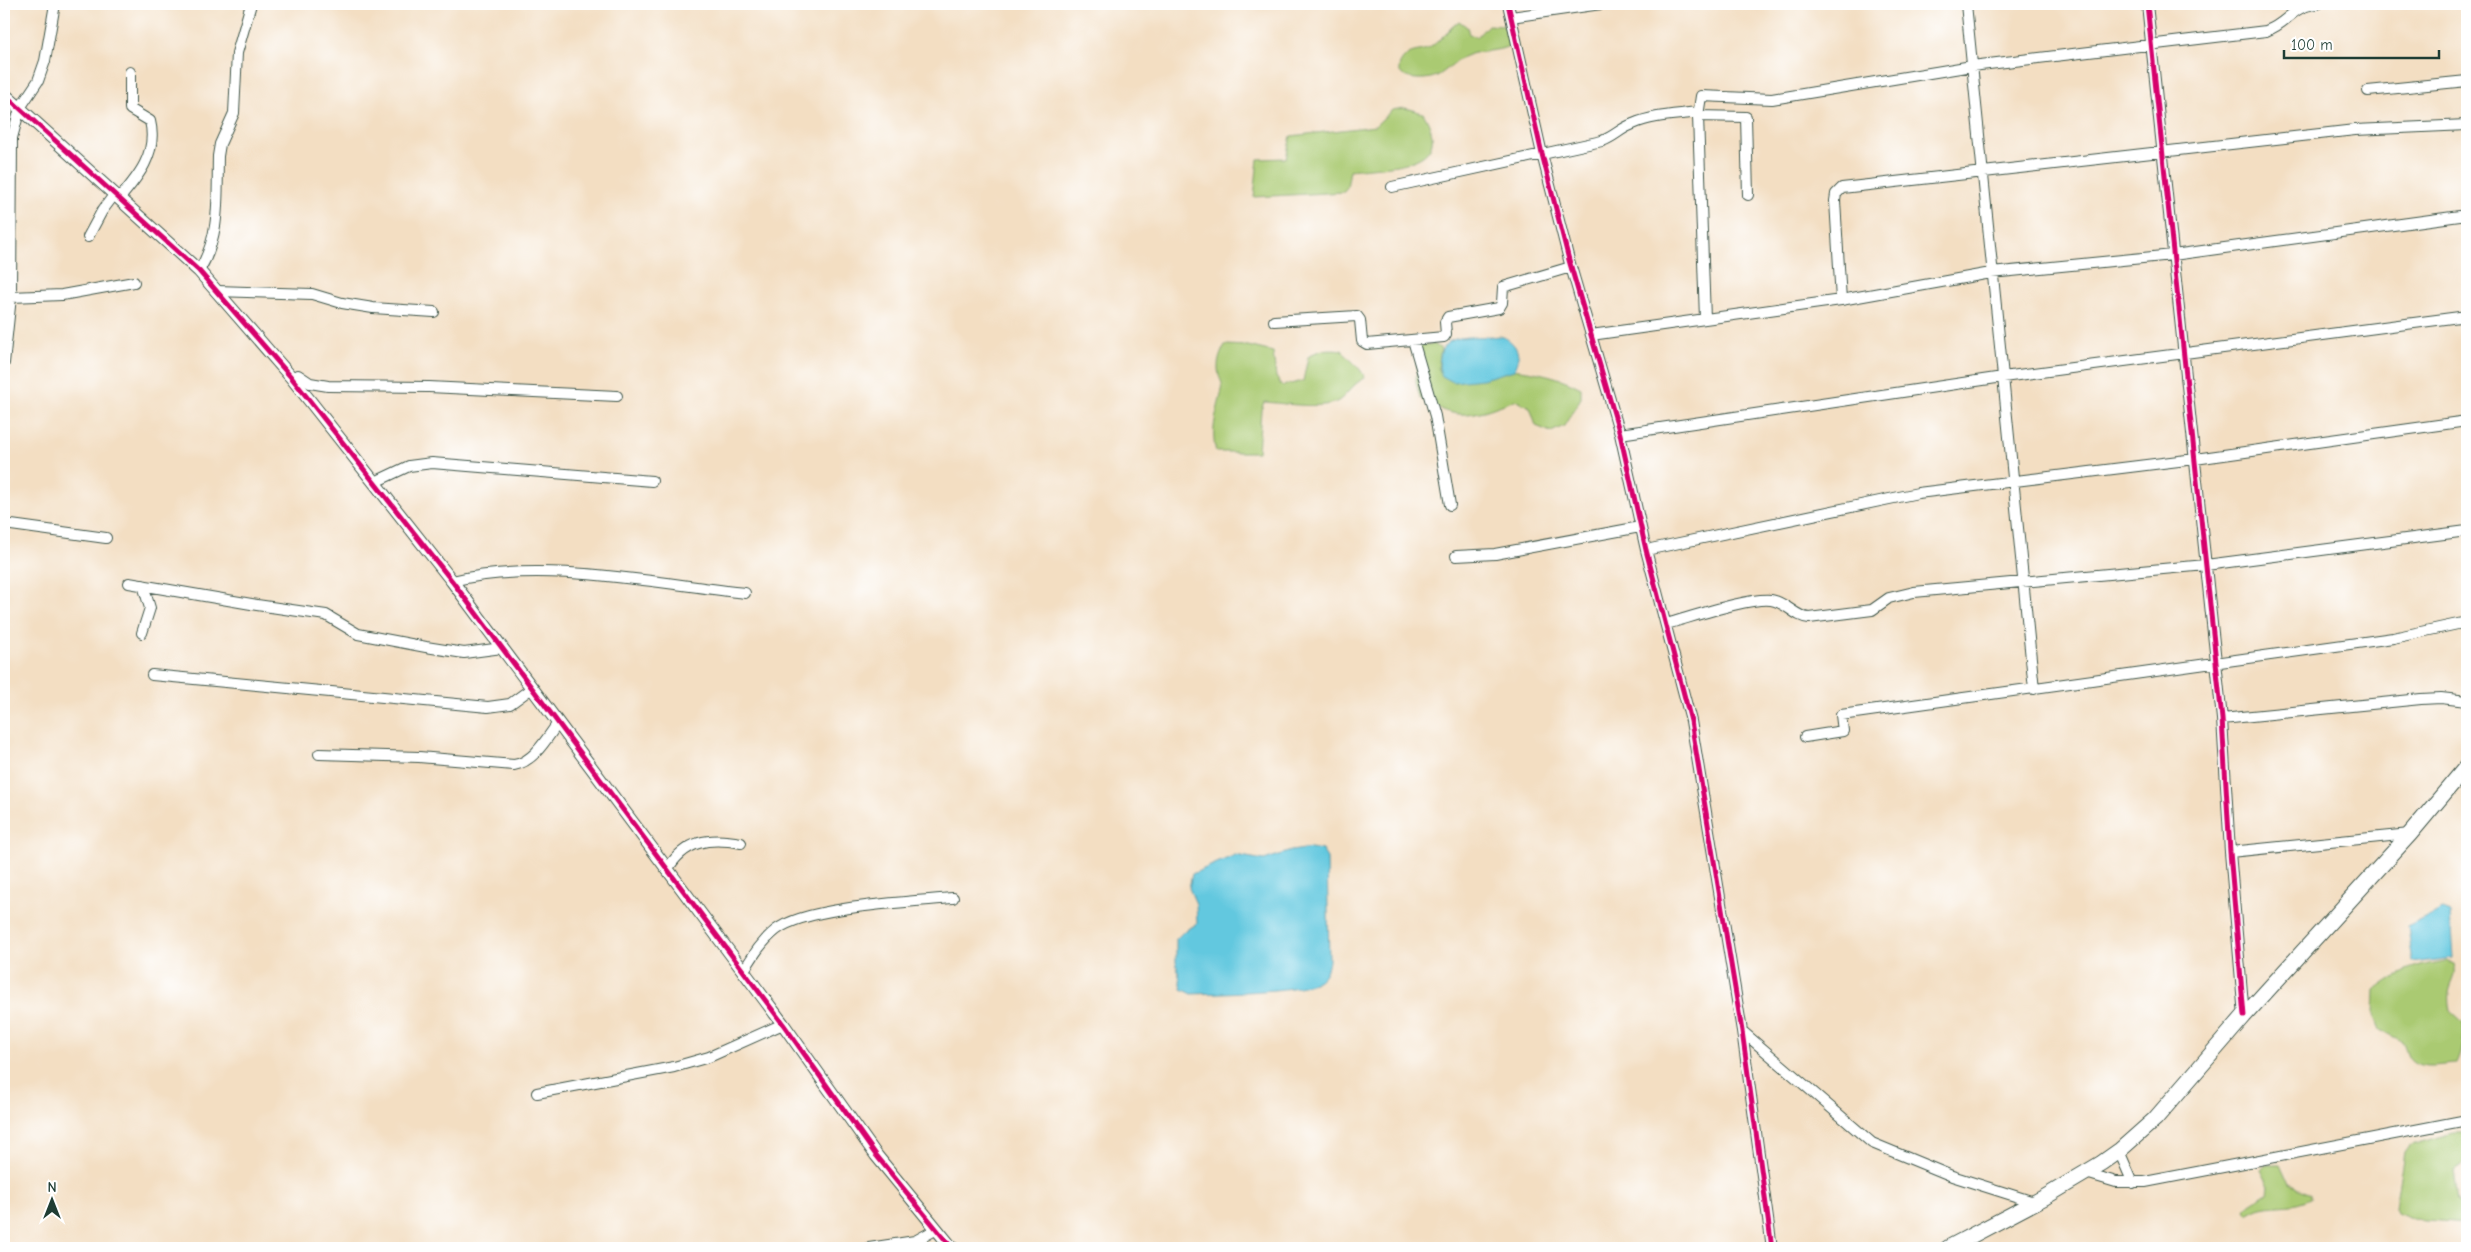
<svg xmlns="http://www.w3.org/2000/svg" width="2471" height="1252" font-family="'Comic Neue',sans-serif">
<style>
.green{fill:#aaca72;stroke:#648453}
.water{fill:#62c8df;stroke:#40828a}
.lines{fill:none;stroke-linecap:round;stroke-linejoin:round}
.minor-casing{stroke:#3f5549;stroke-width:12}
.tertiary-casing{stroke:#3f5549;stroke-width:14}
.secondary-casing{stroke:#3f5549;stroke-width:17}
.minor{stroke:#fff;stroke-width:10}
.tertiary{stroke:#fff;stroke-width:12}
.secondary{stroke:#fff;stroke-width:15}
.cycleway-casing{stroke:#fff;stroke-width:8}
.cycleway{stroke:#d6006c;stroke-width:5}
</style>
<rect width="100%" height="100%" fill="#fff"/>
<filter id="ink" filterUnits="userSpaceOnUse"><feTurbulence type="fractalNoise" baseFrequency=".02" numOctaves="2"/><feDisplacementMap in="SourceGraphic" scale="10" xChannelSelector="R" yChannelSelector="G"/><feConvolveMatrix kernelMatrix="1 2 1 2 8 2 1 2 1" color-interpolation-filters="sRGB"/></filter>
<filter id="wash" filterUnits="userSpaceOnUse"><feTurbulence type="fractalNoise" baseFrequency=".0096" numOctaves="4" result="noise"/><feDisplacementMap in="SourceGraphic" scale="20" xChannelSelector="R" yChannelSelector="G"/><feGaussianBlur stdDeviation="1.12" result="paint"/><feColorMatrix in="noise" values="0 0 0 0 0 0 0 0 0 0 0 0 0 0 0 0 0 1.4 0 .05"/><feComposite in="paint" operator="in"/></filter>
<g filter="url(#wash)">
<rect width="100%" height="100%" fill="#f3dec2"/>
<!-- green -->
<path class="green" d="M1459,21L1467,27L1469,34L1477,37L1488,25L1504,26L1510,37L1509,46C1498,52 1481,50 1468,55C1456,59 1447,71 1437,76C1422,83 1383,79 1406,56C1412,50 1424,52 1431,47C1441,40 1448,29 1459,21Z
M1405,108L1423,113C1458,170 1385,165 1350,170L1347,187L1344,192L1254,197L1258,159L1286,158L1291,136L1375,126L1392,110Z
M1434,344L1441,349L1438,369C1485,367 1539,365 1581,388V398L1564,426L1551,432L1536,426L1530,407L1515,400C1477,414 1458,424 1420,398L1416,382L1418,345Z
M1225,345L1248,346L1273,352L1276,377L1282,386L1303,381L1308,357C1319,349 1329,348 1342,350C1349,360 1360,366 1365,378C1354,383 1350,391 1341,399C1328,411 1282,403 1264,402L1261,410L1258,452H1216C1210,428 1217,414 1222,390C1224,385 1220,380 1219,375C1216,364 1220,354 1225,345Z
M2446,961L2454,964C2458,977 2451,981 2449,993C2448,998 2449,1005 2450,1011L2463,1023C2465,1036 2463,1051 2457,1064C2443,1064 2417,1072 2408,1056C2406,1051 2405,1046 2402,1041L2380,1030L2374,1014L2375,990C2397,972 2418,965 2446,961Z
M2453,1133H2467V1162L2454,1171L2458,1202H2467V1223L2412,1219L2397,1213L2395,1208L2404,1153L2409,1146Z
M2265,1164H2281L2290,1184L2310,1194V1198C2294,1207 2279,1203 2262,1207C2257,1208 2251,1212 2247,1214L2244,1210L2246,1207L2268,1193L2269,1186L2261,1170Z"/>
<!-- water -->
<path class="water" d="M1500,336C1515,340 1524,356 1514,370L1483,379L1453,382L1442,376C1438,369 1439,365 1440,357C1443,330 1479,339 1500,336Z
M1311,848L1322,850L1327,858L1329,960C1328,969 1325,977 1316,982C1297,992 1217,993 1192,994L1182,989L1176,962V939L1184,931L1197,924L1196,904L1189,888L1192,874L1235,855L1264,860L1291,851Z
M2442,910L2450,913L2453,958L2412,963L2407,927Z"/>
</g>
<g filter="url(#ink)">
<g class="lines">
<!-- minor casing -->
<g class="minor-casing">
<path id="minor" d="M1508,4L1542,154L1569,260L1620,434L1646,550L1691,721L1742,1031L1772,1248
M1966,4C1987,232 2013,460 2034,689
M2147,4L2222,719L2230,852L2244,1016
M1511,17L1601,4
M2368,91L2467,81
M1698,116L1746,117L1748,195
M1392,187L1602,141C1614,137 1621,128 1633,124C1653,115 1677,115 1698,112
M119,199C138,177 158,153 150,121L130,109V72
M88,237L102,211L114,195
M199,271C221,235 217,197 218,156L220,144L234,113L237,53L251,4
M217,291L312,294L342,303L373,308L434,312
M11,297L62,295L134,282
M1841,300L1835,201L1836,194L1842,188L2355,130L2467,125
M1705,319L1698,116L1701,96L1772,99L1972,66L2266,31C2289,23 2291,6 2317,4
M1274,321L1357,316L1360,320L1362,341L1367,344L1444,337L1446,334L1445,322L1448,317L1499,308L1502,303L1503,287L1571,267
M1591,335L1841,300L1991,273L2173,255L2467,215
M1413,340L1435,416L1450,505
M4,363L11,297L12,138L20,108L38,81L45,61L55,4
M291,377L298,375L310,383L328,386L429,387L617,396
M1620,434L2003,377L2467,316
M375,482L409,466L432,463L652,481
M4,524L106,538
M1646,550L1918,493L2195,459L2467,421
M1456,556L1495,554L1640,527
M452,581C541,559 654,583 745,593
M129,583L257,605L326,615L358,634L426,647L464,653L502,648
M1666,624C1689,618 1750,597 1771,600C1786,602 1795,617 1809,618L1872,610L1889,598L1914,592L2206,565L2467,531
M142,633L150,608L143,585
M152,675L488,707L510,704L532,688
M2222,719L2421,699L2441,698L2467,701
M1805,737L1843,731L1841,715L2393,638L2467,622
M319,754L419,757L514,765C534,762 547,738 558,723
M2230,852L2410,834
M667,870C685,840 709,837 741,843
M743,972C753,956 762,941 776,930C807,906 911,902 953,898
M1742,1031L1872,1143L1952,1176L2034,1202
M537,1093L674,1067L709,1057L783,1024
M2119,1151L2133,1183
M2086,1173L2116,1182H2145L2467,1120
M869,1248L915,1241L937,1229"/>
</g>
<!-- tertiary casing -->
<g class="tertiary-casing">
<path id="tertiary" d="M4,94L199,271L291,377L452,581L783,1024L876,1155L952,1248"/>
</g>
<!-- secondary casing -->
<g class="secondary-casing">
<path id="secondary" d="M1948,1248L2045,1197L2102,1163L2119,1151L2155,1119L2244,1016L2410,834L2467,766"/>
</g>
<!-- minor -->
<use href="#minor" class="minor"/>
<!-- tertiary -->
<use href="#tertiary" class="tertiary"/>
<!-- secondary -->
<use href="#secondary" class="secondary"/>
<!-- cycleway casing -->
<g class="cycleway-casing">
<path id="cycleway" d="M1508,4L1542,154L1569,260L1620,434L1646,550L1691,721L1742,1031L1772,1248
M2147,4L2222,719L2230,852L2244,1016
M4,94L199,271L291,377L452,581L783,1024L876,1155L952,1248"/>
</g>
<!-- cycleway -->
<use href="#cycleway" class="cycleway"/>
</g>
</g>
<!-- margin -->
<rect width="2471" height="1252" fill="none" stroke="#fff" stroke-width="20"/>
<!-- north arrow -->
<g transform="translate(52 1200)" stroke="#ffffff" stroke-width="4" paint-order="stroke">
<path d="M0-4L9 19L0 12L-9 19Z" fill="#1f3d34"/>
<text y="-8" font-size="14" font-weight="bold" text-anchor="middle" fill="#1f3d34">N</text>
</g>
<!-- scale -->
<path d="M2284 50v8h155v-8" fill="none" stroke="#1f3d34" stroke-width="2.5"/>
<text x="2291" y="50" font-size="15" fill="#1f3d34" stroke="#ffffff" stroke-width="4" paint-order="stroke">100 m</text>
</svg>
